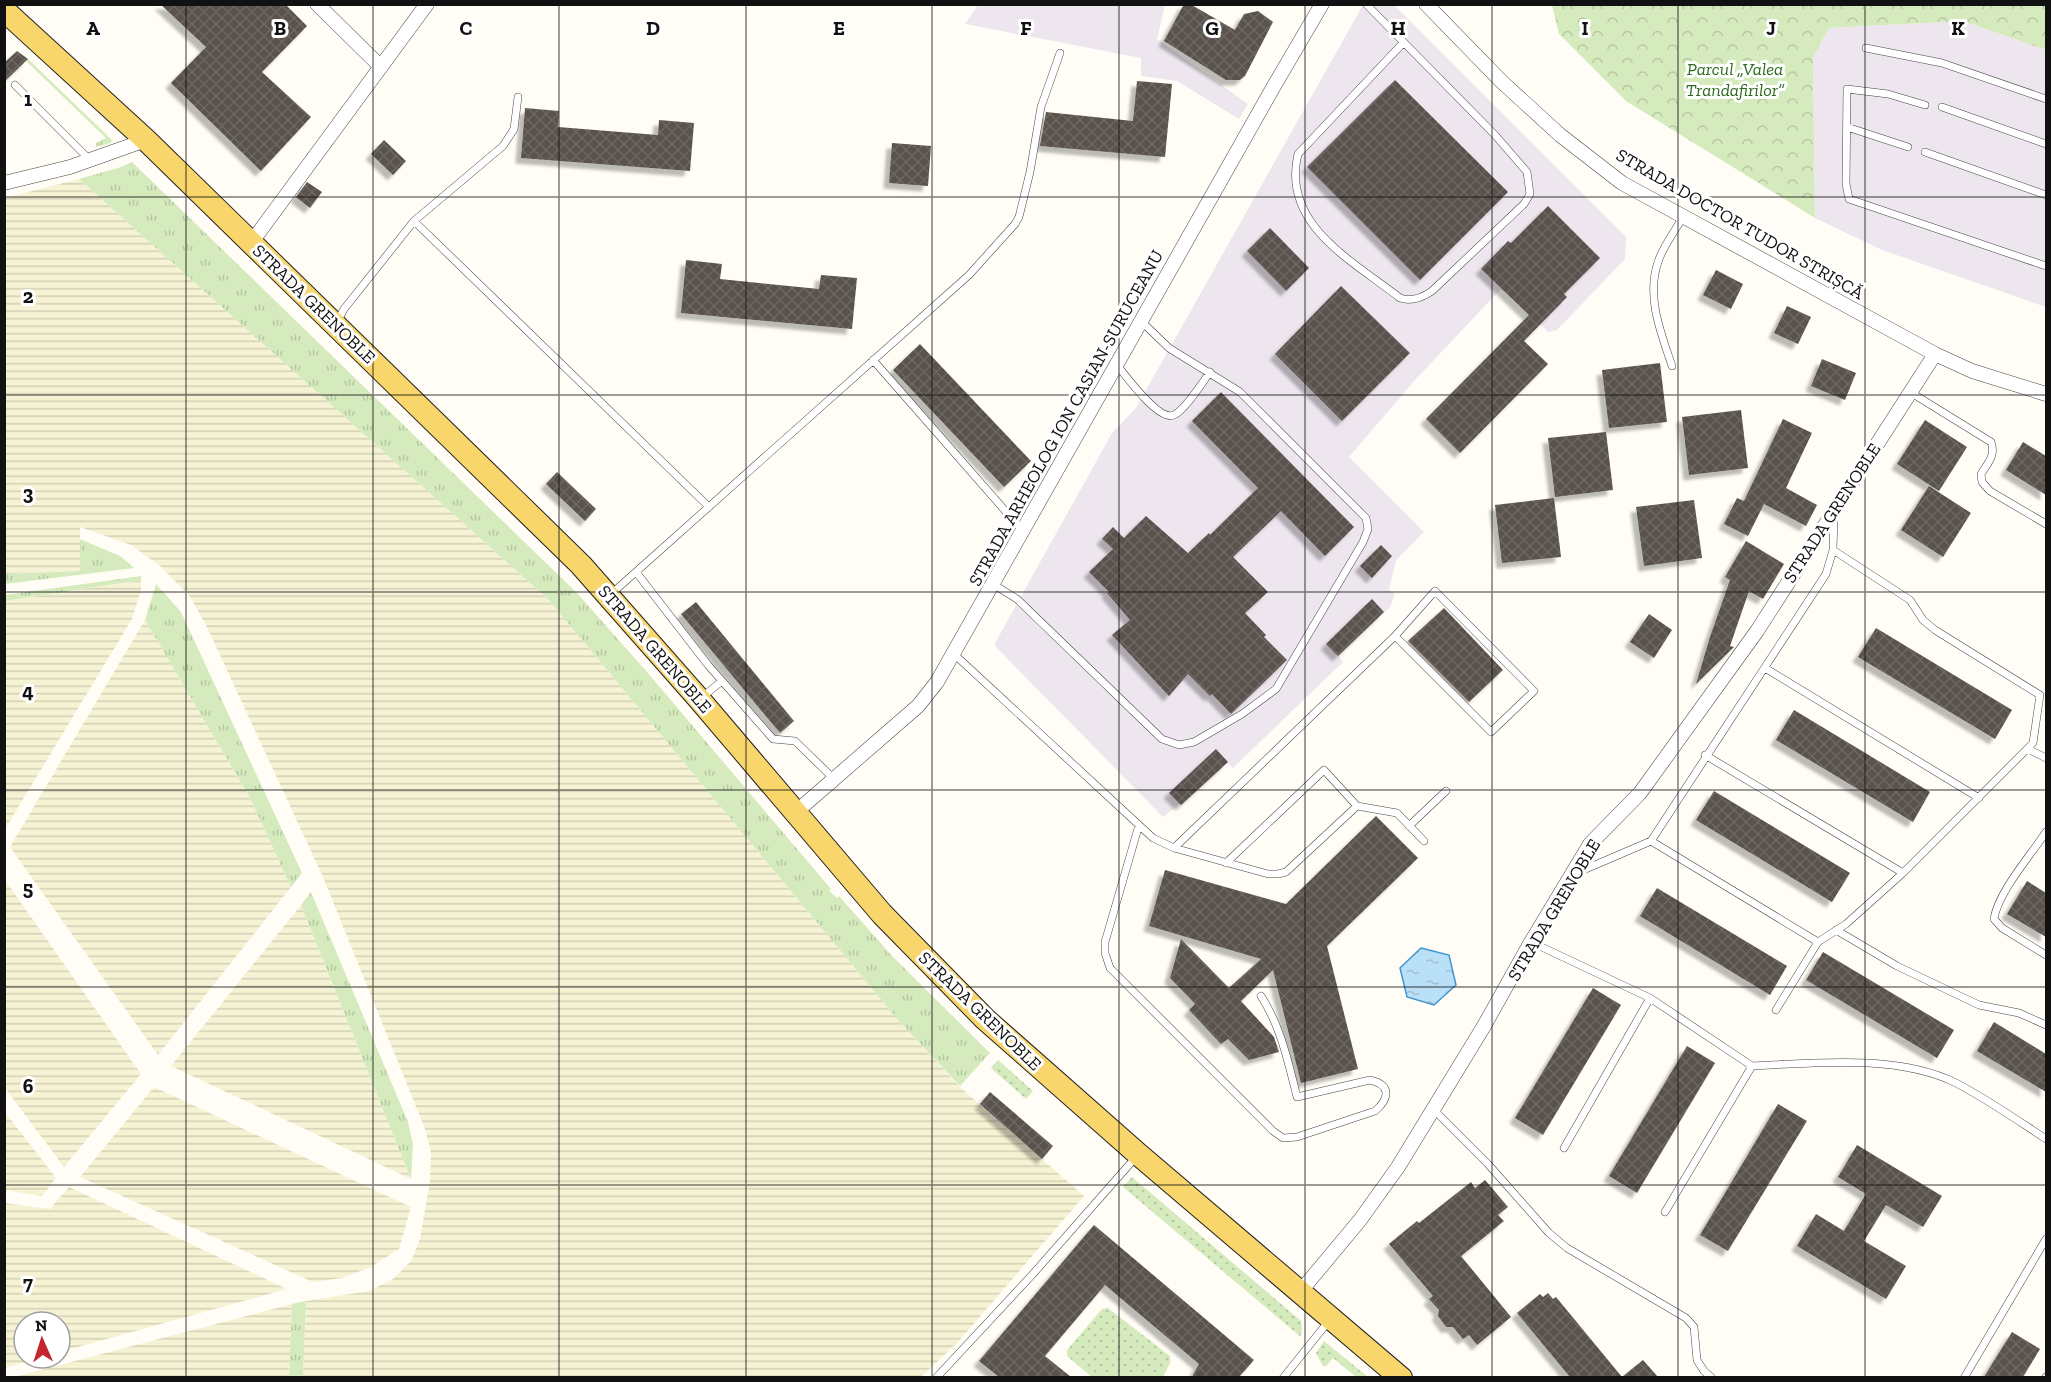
<svg xmlns="http://www.w3.org/2000/svg" width="2051" height="1382" font-family="'Zilla Slab',serif">
<style>
.industrial{fill:#eee6ef}
.farmland{fill:url(#farmland-rules)}
.grass{fill:url(#grass-tufts)}
.park{fill:url(#park-crowns)}
.garden{fill:url(#garden-dots)}
.water{fill:url(#water-ripples);stroke:#3f96cf;stroke-width:1.5}
.building{fill:url(#building-cross-hatch);filter:url(#shadow)}
.lines{fill:none;stroke-linecap:round;stroke-linejoin:round}
.lane-casing{stroke:#444;stroke-width:8}
.street-casing{stroke:#444;stroke-width:15}
.primary-casing{stroke:#222;stroke-width:24}
.lane{stroke:#fff;stroke-width:7}
.street{stroke:#fff;stroke-width:14}
.primary{stroke:#f9d66b;stroke-width:22}
.grid{fill:none;stroke:#111;stroke-width:1.5;stroke-opacity:0.55}
.labels{text-anchor:middle;stroke-width:6;stroke-linejoin:round;paint-order:stroke}
.park-label{font-size:18px;font-style:italic;fill:#2f6b1f;stroke:#fff}
.street-label{font-size:18px;fill:#111;stroke:#fff}
.grid-label{font-size:20px;text-anchor:middle;font-weight:bold;fill:#111;stroke:#fff;stroke-width:6;stroke-linejoin:round;paint-order:stroke}
</style>
<defs>
<pattern id="farmland-rules" width="6" height="5" patternUnits="userSpaceOnUse" patternTransform="scale(1.5)"><rect width="6" height="5" fill="#f6f3d4"/><path d="M0 2.5h6" fill="none" stroke="#d2cfb5"/></pattern>
<pattern id="grass-tufts" width="24" height="20" patternUnits="userSpaceOnUse" patternTransform="scale(1.5)"><rect width="24" height="20" fill="#d5ebbd"/><path d="M3 7l-1-3M5 7V3M7 7l1-3M15 17l-1-3M17 17v-4M19 17l1-3" fill="none" stroke="#b6c8a1"/></pattern>
<pattern id="park-crowns" width="20" height="18" patternUnits="userSpaceOnUse" patternTransform="scale(1.5)"><rect width="20" height="18" fill="#d5ebbd"/><path d="M2 6a3 3 0 1 1 6 0M12 15a3 3 0 1 1 6 0" fill="none" stroke="#b6c8a1"/></pattern>
<pattern id="garden-dots" width="8" height="8" patternUnits="userSpaceOnUse" patternTransform="scale(1.5)"><rect width="8" height="8" fill="#d5ebbd"/><path d="M2 2h.1M6 6h.1" fill="none" stroke="#b6c8a1" stroke-width="1.8" stroke-linecap="round"/></pattern>
<pattern id="water-ripples" width="26" height="14" patternUnits="userSpaceOnUse" patternTransform="scale(1.5)"><rect width="26" height="14" fill="#b9e0f7"/><path d="M2 4q2-2 4 0t4 0M15 11q2-2 4 0t4 0" fill="none" stroke="#9ebfd3"/></pattern>
<pattern id="building-cross-hatch" width="8" height="8" patternUnits="userSpaceOnUse" patternTransform="scale(1.5)"><rect width="8" height="8" fill="#5a524d"/><path d="M0 0l8 8M0 8l8-8" fill="none" stroke="#6d6662"/></pattern>
<filter id="shadow"><feDropShadow dx="-5.5" dy="5.5" stdDeviation="1.5" flood-color="#0004"/></filter>
</defs>
<rect width="100%" height="100%" fill="#fffdf5"/>
<!-- industrial -->
<path class="industrial" d="M978,5H1165L1157,39L1248,104L1239,119L1177,81L1141,76V58L965,24Z
M1363,5H1394L1626,237L1625,259L1557,330L1548,332L1505,288L1499,291L1415,380L1349,457L1424,532L1396,560L1389,590L1395,594L1390,607L1339,656L1343,662L1233,768L1227,763L1182,805L1179,804L1163,817L994,645L1112,433L1136,408Z
M1963,21L2046,50V307L1882,250L1815,218L1813,57L1829,28Z"/>
<!-- farmland -->
<path class="farmland" d="M79,179L548,599L899,1021L960,1087L1084,1196L958,1342L921,1377H303L306,1301L369,1291L393,1279L411,1261L420,1239L430,1181L431,1153L425,1129L323,877L206,625L189,595L160,566L131,545L80,527V571L5,574V198Z
M141,580V590L132,619L5,829V601Z
M145,620L249,796L291,887L158,1055L10,847Z
M5,880L141,1074L64,1167L5,1088Z
M301,905L411,1179L171,1066Z
M154,1087L411,1207L399,1249L371,1267L342,1278L313,1282L80,1177Z
M4,1111L56,1178L42,1196L5,1190Z
M69,1187L287,1289L60,1352V1322H24V1358H39L5,1368V1203L50,1209Z
M292,1304L289,1377H14Z"/>
<!-- grass -->
<path class="grass" d="M28,59L112,140L111,143L96,147V143L106,138L26,61Z
M132,162L576,592L647,672L831,889L829,891L837,898L839,896L893,957L990,1053L960,1086L899,1021L548,599L79,179L121,167Z
M80,539L120,556L134,568L5,584V574L80,571Z
M141,576V580L5,601V595Z
M156,584L181,612L302,873L291,887L249,796L145,620Z
M311,892L408,1122L413,1144L411,1179L301,905Z
M306,1301L303,1377H289L292,1304Z"/>
<!-- park -->
<path class="park" d="M1552,5H2046V50L1963,21L1829,28L1813,57L1815,218L1626,101L1559,34Z"/>
<!-- garden -->
<path class="garden" d="M998,1060L1033,1091L1026,1099L991,1068Z
M1132,1177L1301,1321L1302,1328L1301,1337L1123,1187Z
M1108,1308L1170,1356V1363L1163,1377H1092L1067,1356V1350L1102,1309Z
M1324,1341L1368,1377H1356L1333,1358L1326,1366H1323L1316,1353Z"/>
<!-- water -->
<path class="water" d="M1421,948L1449,955L1456,985L1434,1005L1407,997L1400,968Z"/>
<!-- building -->
<path class="building" d="M160,4H285L307,26L262,72L311,117L261,171L171,83L206,47Z
M1184,4H1190L1235,30L1244,14L1258,11L1273,22L1245,76L1240,80H1226L1164,41Z
M17,51L28,59L4,82V63Z
M1395,80L1508,192L1420,280L1307,167Z
M1137,81L1172,84L1165,157L1040,146L1046,112L1133,121Z
M525,108L559,111L558,127L658,135L659,120L694,123L690,171L521,158Z
M384,140L406,161L393,175L371,154Z
M892,143L931,146L928,186L889,183Z
M307,182L322,192L310,208L296,197Z
M1548,206L1600,258L1564,294L1567,297L1524,341L1548,364L1460,453L1426,419L1529,315L1481,269L1508,241L1511,243Z
M1270,228L1309,268L1286,291L1247,251Z
M686,260L722,264L720,279L819,289L821,275L857,278L852,329L681,313Z
M1716,270L1743,284L1731,309L1703,295Z
M1341,286L1410,353L1342,421L1275,354Z
M1787,306L1811,317L1798,344L1774,333Z
M920,344L1031,461L1004,487L893,370Z
M1822,359L1856,373L1845,400L1811,386Z
M1660,363L1667,422L1609,428L1602,370Z
M1221,392L1354,527L1325,556L1281,511L1233,557L1268,592L1245,613L1266,635L1264,637L1287,660L1231,714L1212,694L1210,696L1188,674L1169,696L1112,635L1130,620L1107,593L1109,592L1089,572L1113,549L1102,539L1113,527L1124,538L1146,516L1188,553L1209,533L1210,535L1258,488L1192,421Z
M1741,410L1748,468L1689,475L1682,417Z
M1783,419L1812,433L1786,488L1817,505L1806,526L1764,504L1748,536L1724,524L1737,498L1744,501Z
M1925,420L1967,447L1939,491L1897,464Z
M1606,432L1613,490L1555,497L1548,438Z
M2023,442L2046,456V495L2006,470Z
M557,472L596,509L585,521L546,484Z
M1929,486L1971,513L1943,557L1901,530Z
M1554,498L1561,557L1502,563L1495,505Z
M1694,500L1702,558L1644,566L1636,507Z
M1746,541L1784,564L1763,599L1749,591L1730,646L1734,647L1696,684L1710,637L1730,580L1725,577Z
M1381,545L1392,556L1372,578L1360,566Z
M1372,599L1384,612L1338,656L1326,644Z
M696,602L794,721L780,733L681,614Z
M1444,608L1503,670L1469,702L1408,641Z
M1649,614L1672,630L1654,658L1630,642Z
M1876,628L2012,710L1995,739L1858,657Z
M1794,710L1930,792L1913,822L1776,740Z
M1216,749L1228,762L1181,805L1169,793Z
M1714,791L1850,873L1832,902L1696,820Z
M1376,816L1418,858L1327,946L1358,1069L1301,1083L1273,970L1241,1001L1274,1037L1279,1052L1249,1060L1228,1039L1221,1044L1189,1010L1195,1004L1170,978L1181,939L1229,988L1261,959L1149,926L1165,870L1286,904Z
M2027,881L2046,893V937L2007,914Z
M1657,888L1787,966L1770,995L1640,916Z
M1823,952L1954,1030L1937,1058L1806,980Z
M1593,988L1621,1005L1543,1135L1515,1118Z
M1994,1022L2046,1054V1092L1977,1051Z
M1687,1046L1715,1063L1637,1193L1609,1176Z
M990,1092L1053,1146L1042,1159L980,1104Z
M1778,1104L1807,1121L1728,1251L1700,1235Z
M1857,1145L1942,1196L1923,1227L1886,1205L1864,1241L1906,1266L1886,1299L1797,1246L1816,1214L1844,1231L1866,1194L1838,1177Z
M1485,1180L1508,1207L1498,1215L1504,1221L1461,1256L1511,1317L1477,1345L1469,1335L1463,1339L1453,1327H1446L1438,1316L1439,1310L1429,1299L1433,1296L1389,1244L1417,1221L1419,1223L1471,1182L1475,1188Z
M1094,1225L1254,1360L1239,1377H1192L1199,1364L1105,1285L1045,1356L1071,1377H999L979,1361Z
M1548,1293L1553,1299L1556,1297L1622,1377H1570L1517,1313L1540,1294L1543,1297Z
M2012,1332L2040,1349L2023,1377H1984Z
M1643,1360L1658,1377H1622Z"/>
<g class="lines">
<!-- lane casing -->
<g class="lane-casing">
<path id="lane" d="M1366,4L1495,135L1527,172L1530,194L1524,204L1432,291C1422,298 1412,302 1400,298C1353,261 1281,225 1298,154L1403,43
M1866,48L1942,63L2046,99
M15,85L90,160
M1925,105L1888,94L1847,89L1846,184L1849,199L2046,266
M1942,107L2046,144
M1847,127L1908,147
M1925,152L2046,195
M414,221L709,507
M337,322L344,309L414,221L503,146L514,129L518,97
M873,360L1023,531
M1117,365C1126,376 1159,422 1174,415C1185,410 1202,383 1210,372
M1672,366C1661,333 1646,297 1658,262C1663,246 1675,231 1683,217
M1910,392L1991,442C1996,455 1988,463 1981,474L1982,482L1990,491L2046,524
M636,572L708,665L773,739L795,741L834,779
M993,584L1017,599L1162,739L1179,745L1194,742L1242,714L1276,689L1363,542L1368,529L1366,518L1240,392L1169,348L1141,321
M610,595L969,275L1015,224L1019,217L1030,172L1041,107L1060,53
M954,654L1153,838L1174,848L1268,874H1278L1286,872L1357,806L1397,813L1424,841
M1765,668L1979,798
M701,698L722,681
M2028,749L2046,758
M1705,755L1903,873
M1139,825L1105,942V953L1110,968L1273,1131L1283,1138L1297,1137L1375,1111C1389,1099 1392,1085 1370,1080L1297,1097C1288,1062 1281,1027 1261,996
M1409,826L1446,791
M2046,832C2031,855 1998,892 1994,919L2002,928L2046,955
M1651,841L1818,942
M1174,848L1395,636L1435,591L1534,691L1491,732L1395,636
M1226,863L1324,770L1357,806
M1574,874L1651,841L1826,574L1833,550L1834,515
M1836,930L1897,966L1979,1005L2019,1013L2046,1025
M1531,942L1650,998L1752,1066L1665,1212
M1776,1010L1818,942L1846,924L1903,873L2033,743L2040,695L1935,630L1923,620L1910,600L1833,550
M1752,1066C1815,1063 1898,1054 1956,1083C1987,1099 2017,1120 2046,1139
M1432,1108L1488,1164L1549,1233L1567,1248L1686,1318L1694,1327L1697,1360L1704,1371L1712,1378
M1564,1148L1650,998
M936,1378L1032,1275L1136,1157
M1283,1378L1328,1322
M1964,1378L2046,1239
M2046,1378V1377"/>
</g>
<!-- street casing -->
<g class="street-casing">
<path id="street" d="M317,4L381,67
M1426,4L1502,82L1560,135L1622,183L1935,354L1972,371L2046,394
M4,183L70,167L146,140
M251,243L427,4
M796,812L918,706L937,682L1274,86L1322,4
M1300,1292L1360,1220L1398,1167L1484,1026L1531,942L1590,844L1640,793L1757,631L1935,354"/>
</g>
<!-- primary casing -->
<g class="primary-casing">
<path id="primary" d="M4,10L146,140L581,565L699,699L882,914L985,1019L1138,1154L1401,1378"/>
</g>
<!-- lane -->
<use href="#lane" class="lane"/>
<!-- street -->
<use href="#street" class="street"/>
<!-- primary -->
<use href="#primary" class="primary"/>
</g>
<!-- grid -->
<path class="grid" d="M186,4V1378M373,4V1378M559,4V1378M746,4V1378M932,4V1378M1119,4V1378M1305,4V1378M1492,4V1378M1678,4V1378M1865,4V1378M4,197H2046M4,395H2046M4,592H2046M4,790H2046M4,987H2046M4,1185H2046"/>
<g class="labels">
<!-- park labels -->
<g class="park-label">
<text x="1735" y="75">Parcul „Valea<tspan x="1735" dy="21">Trandafirilor”</tspan></text>
</g>
<!-- street labels -->
<g class="street-label">
<text transform="translate(1740 224) rotate(30)" y="6">STRADA DOCTOR TUDOR STRIȘCĂ</text>
<text transform="translate(314 304) rotate(44)" y="6">STRADA GRENOBLE</text>
<text transform="translate(1066 418) rotate(-61)" y="6">STRADA ARHEOLOG ION CASIAN-SURUCEANU</text>
<text transform="translate(1832 513) rotate(-57)" y="6">STRADA GRENOBLE</text>
<text transform="translate(655 649) rotate(49)" y="6">STRADA GRENOBLE</text>
<text transform="translate(1554 910) rotate(-59)" y="6">STRADA GRENOBLE</text>
<text transform="translate(980 1011) rotate(44)" y="6">STRADA GRENOBLE</text>
</g>
</g>
<g class="grid-label">
<text x="93" y="35">A</text>
<text x="280" y="35">B</text>
<text x="466" y="35">C</text>
<text x="653" y="35">D</text>
<text x="839" y="35">E</text>
<text x="1026" y="35">F</text>
<text x="1212" y="35">G</text>
<text x="1398" y="35">H</text>
<text x="1585" y="35">I</text>
<text x="1771" y="35">J</text>
<text x="1958" y="35">K</text>
<text x="28" y="106">1</text>
<text x="28" y="303">2</text>
<text x="28" y="500">3</text>
<text x="28" y="698">4</text>
<text x="28" y="895">5</text>
<text x="28" y="1093">6</text>
<text x="28" y="1290">7</text>
</g>
<!-- border -->
<rect width="2051" height="1382" fill="none" stroke="#111111" stroke-width="12"/>
<!-- north arrow -->
<g transform="translate(42 1340) rotate(357)"><circle r="28" fill="#ffffff" stroke="#a0a0a0" stroke-width="1.5"/>
<path d="M0-4.5L10 22L0 15L-10 22Z" fill="#c4262e"/>
<text y="-9" font-size="16" font-weight="bold" text-anchor="middle" fill="#111111">N</text>
</g>
</svg>
